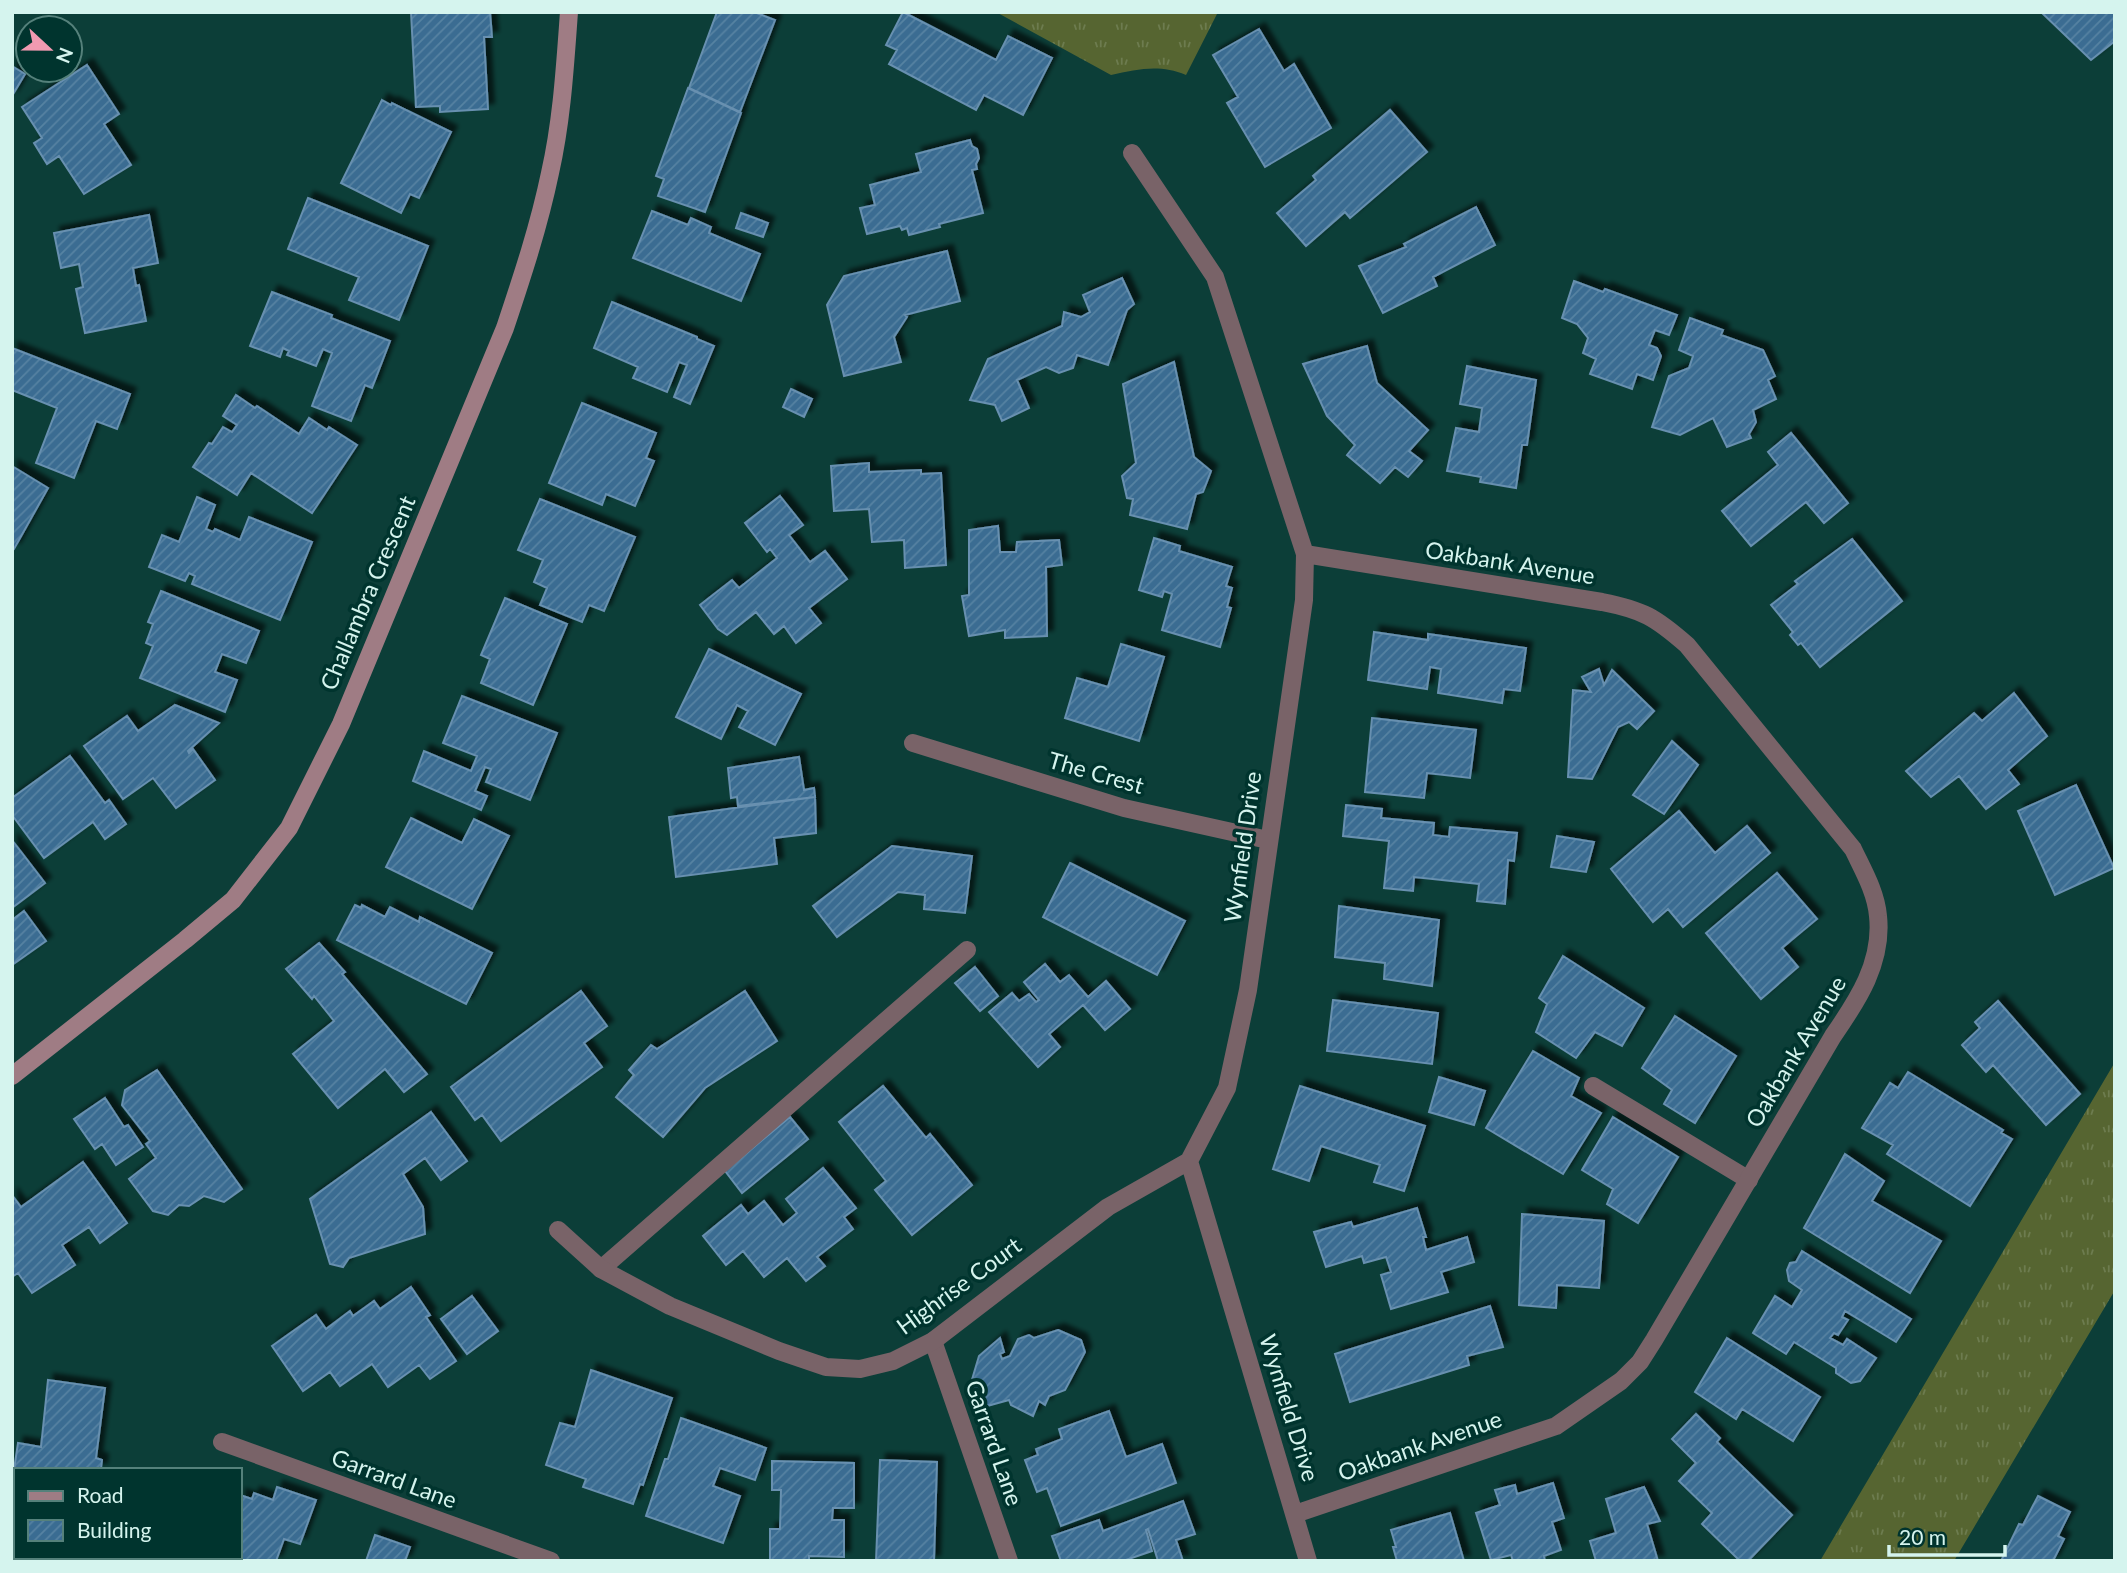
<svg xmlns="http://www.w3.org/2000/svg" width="2127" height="1573" font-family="Lato,sans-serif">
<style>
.grass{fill:url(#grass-tufts)}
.building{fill:url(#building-hatch);stroke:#6890b0;stroke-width:2;filter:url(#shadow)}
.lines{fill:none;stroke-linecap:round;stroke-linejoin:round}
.lane{stroke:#796368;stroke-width:18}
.street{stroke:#796368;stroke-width:18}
.secondary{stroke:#9f7c84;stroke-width:18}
.labels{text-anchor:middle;stroke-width:7;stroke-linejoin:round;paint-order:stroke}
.street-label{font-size:23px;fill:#d5f4ee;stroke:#00342e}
</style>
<defs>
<pattern id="grass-tufts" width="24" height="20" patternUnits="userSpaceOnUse" patternTransform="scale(1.75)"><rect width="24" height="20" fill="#566531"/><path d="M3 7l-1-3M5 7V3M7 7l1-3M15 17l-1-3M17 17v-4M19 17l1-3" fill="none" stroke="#6d7c4f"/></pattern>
<pattern id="building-hatch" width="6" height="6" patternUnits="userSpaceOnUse" patternTransform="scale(1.75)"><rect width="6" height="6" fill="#3a6c92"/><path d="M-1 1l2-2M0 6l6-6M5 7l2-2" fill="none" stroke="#5682a2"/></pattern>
<filter id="shadow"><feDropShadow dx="6" dy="-6" stdDeviation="2" flood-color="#0009"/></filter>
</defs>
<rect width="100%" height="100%" fill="#0c3e38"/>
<!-- grass -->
<path class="grass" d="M996,12H1218L1186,75C1160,64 1138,69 1111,75Z
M2115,1062V1290L1954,1561H1820Z"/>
<!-- building -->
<path class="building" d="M411,12H490L492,37H484L488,109L440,112V106L416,107Z
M717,12H754L775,20L740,112L689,88Z
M903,12L996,60L1008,36L1052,58L1023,115L984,95L976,110L889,64L897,50L886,45Z
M2041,12H2115V41L2091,60Z
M1259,29L1284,71L1294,64L1331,128L1265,167L1227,103L1238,97L1213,55Z
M87,65L119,114L104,124L131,165L84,194L59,156L47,164L34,143L42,138L22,107Z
M12,66L25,74L12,96Z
M688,88L741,113L705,212L658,196L664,179L656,176Z
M382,100L391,105L392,103L451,132L419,198L410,194L401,213L341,183Z
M1390,110L1427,152L1350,218L1345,212L1306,246L1277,213L1316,180L1313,176Z
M970,140L972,146L977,149L979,158L976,164L977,169L972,170L983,213L939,224L940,227L909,235L907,228L902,230L900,226L867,234L860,208L875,205L870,185L921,172L916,154Z
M308,198L428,246L399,320L349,300L359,277L288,249Z
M1476,207L1495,245L1433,277L1437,286L1383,313L1359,266L1406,247L1404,244Z
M652,211L688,225L691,218L711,227L709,233L760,254L741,301L633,258Z
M741,213L768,223L763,237L736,228Z
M149,215L158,263L133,268L136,286L139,285L146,321L85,333L76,289L83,287L79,264L61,268L54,233Z
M947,251L960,301L905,315L907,317L894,337L901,362L844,376L827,305L844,276Z
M1122,278L1134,304L1127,310L1108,365L1077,355L1073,368L1059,373L1046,367L1017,380L1029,408L1002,421L995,405L970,400L988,359L1062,326L1064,312L1081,317L1090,312L1083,295Z
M1574,281L1603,292L1605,289L1677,315L1669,335L1655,330L1649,345L1657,348L1661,356L1653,380L1637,374L1632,389L1590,374L1596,359L1583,353L1588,338L1577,324L1562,318Z
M272,292L332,315L331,318L390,341L372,388L365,385L351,421L312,406L332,353L323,349L316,366L287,355L289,351L283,348L280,357L250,346Z
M612,302L697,337V339L714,346L690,404L674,397L687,365L679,362L667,392L633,378L638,367L594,348Z
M1690,318L1723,330L1721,335L1763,350L1775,376L1768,380L1776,399L1753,410L1756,422L1749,434L1751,438L1727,447L1713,418L1680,435L1652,427L1669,376L1689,368L1693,356L1679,350Z
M1367,346L1377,383L1428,430L1409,451L1422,461L1408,477L1395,467L1380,483L1347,455L1355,445L1327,416L1303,364Z
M12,348L130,394L117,429L96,421L74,478L36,463L57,408L12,390Z
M1174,362L1194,457L1211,471L1203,492L1196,494L1187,529L1130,515L1133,499L1127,498L1122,476L1136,463L1123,384Z
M1467,366L1536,380L1527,445H1522L1516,488L1480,482L1481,477L1447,471L1456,428L1479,432L1482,408L1460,404Z
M791,389L812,399L804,417L783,407Z
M236,395L255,408L257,406L299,434L309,418L327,430L329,427L357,445L312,513L251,473L237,495L193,467L209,443L212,444L223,427L232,432L237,425L223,416Z
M582,403L656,433L646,458L654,461L635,506L606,494L602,505L549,483Z
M1791,433L1848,503L1824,523L1806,502L1751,546L1722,511L1778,465L1768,452Z
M869,463V472L921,470V474L941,473L946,565L905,568L904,540L872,542L869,509L834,511L831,466Z
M12,466L48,488L14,549L12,548Z
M780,496L803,525L789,535L810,562L825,551L847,579L809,608L821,623L796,643L784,626L774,634L756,612L727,635L718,629L700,605L732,580L739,588L777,558L770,549L767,552L745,523Z
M197,497L215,505L206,529L213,532L215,529L240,540L249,517L312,542L280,620L192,584L195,576L189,573L185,581L149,567L162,535L179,542Z
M540,499L635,537L604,611L589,605L582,622L540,605L547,588L534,582L543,560L518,550Z
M998,526L1000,552H1016L1017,542L1059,540L1062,565L1046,567L1047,636L1005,638V630L969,636L962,596L969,595V530Z
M1154,538L1180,546L1179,551L1232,567L1226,586L1232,588L1227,607L1231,608L1220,647L1162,630L1172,594L1164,591L1162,597L1139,590Z
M1852,539L1902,601L1820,667L1801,643L1798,645L1790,635L1793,632L1771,605L1798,584L1795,581Z
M161,591L259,631L246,663L222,654L215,672L237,680L225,712L140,678L153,646L146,643L153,624L148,622Z
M505,598L567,624L533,705L481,683L490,659L481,655Z
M1374,632L1428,640V634L1526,648L1520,691L1504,689L1502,703L1438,693L1441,669L1430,667L1427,689L1368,680Z
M1121,644L1164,657L1139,741L1065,718L1077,678L1108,687Z
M709,649L801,694L775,745L739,727L748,711L737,705L721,739L676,717Z
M1599,669L1604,685L1612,670L1654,711L1637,729L1629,722L1618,727L1592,779L1568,777L1573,690L1591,692L1582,677Z
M2014,693L2047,736L2008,770L2019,784L1986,809L1959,776L1931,797L1906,771L1974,713L1982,721Z
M462,696L557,733L530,800L486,782L491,769L485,767L475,791L487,796L481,810L413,781L424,751L471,771L477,756L443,743Z
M175,705L219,723L188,751L189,753L193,749L215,780L176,808L153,778L123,799L84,746L127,716L138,731Z
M1372,718L1476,730L1470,778L1427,773L1424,798L1365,792Z
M1672,741L1698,765L1664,814L1633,795Z
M70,756L105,803L109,800L126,824L105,839L93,822L44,858L12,815V798Z
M799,757L804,790L814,788L815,797L738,806L737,797L731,798L728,768Z
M2076,785L2114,868L2055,895L2018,811Z
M815,797L816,833L774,838L777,864L676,877L669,817Z
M1346,805L1382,809L1381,818L1434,823L1433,835L1449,837L1450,827L1517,833L1514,861L1508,860L1505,904L1477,901L1479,884L1414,877L1413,891L1384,888L1389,841L1343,836Z
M1679,811L1715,853L1747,826L1770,853L1683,927L1668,909L1653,922L1611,869Z
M411,818L462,843L474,819L509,836L472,909L386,867Z
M1557,836L1594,842L1586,872L1551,867Z
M12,840L45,883L12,908Z
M892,846L972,856L965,913L924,909L925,895L898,892L837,937L813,906Z
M1070,863L1185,921L1157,975L1043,917Z
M1777,873L1817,919L1782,948L1798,967L1761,999L1706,933Z
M355,905L361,908L362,905L385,917L390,907L419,922L420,917L492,953L466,1004L337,940Z
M1339,906L1439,920L1432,986L1384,979L1385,963L1335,957Z
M24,911L46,941L12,965V920Z
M319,943L345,972L342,974L427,1074L404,1092L385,1069L338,1108L293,1054L334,1021L314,996L312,999L286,969Z
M1563,956L1644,1008L1622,1046L1595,1032L1576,1058L1536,1032L1547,1004L1539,998Z
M1045,964L1060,982L1069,975L1088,997L1106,981L1130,1009L1105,1030L1083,1005L1049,1034L1060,1047L1038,1067L989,1012L1012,993L1019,1001L1029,994L1036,1002L1039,1000L1024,982Z
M975,967L998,996L980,1011L955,983Z
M581,991L607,1026L584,1043L602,1067L501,1141L482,1115L475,1120L451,1087Z
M745,991L777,1041L705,1088L663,1137L616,1097L634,1075L629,1070L651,1045L657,1049Z
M1333,1000L1438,1013L1432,1064L1327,1051Z
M1998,1001L2080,1094L2046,1125L1993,1065L1986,1072L1962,1045L1980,1028L1975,1022Z
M1675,1016L1736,1056L1695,1123L1664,1104L1672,1090L1642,1068Z
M1533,1051L1579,1078L1571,1096L1601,1113L1563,1174L1486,1128Z
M157,1070L242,1189L224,1202L204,1196L189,1206L179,1205L168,1215L153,1211L129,1179L156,1158L146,1144L150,1141L122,1105L125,1090Z
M1908,1072L2003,1130L2001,1133L2012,1139L1970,1206L1887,1154L1893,1145L1862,1128L1890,1083L1898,1088Z
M1439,1077L1485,1091L1474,1125L1429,1112Z
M883,1086L926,1138L930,1134L972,1185L912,1235L875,1190L886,1181L839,1122Z
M1300,1086L1425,1126L1404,1191L1374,1182L1380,1165L1321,1146L1309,1181L1273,1169Z
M105,1098L124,1127L128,1125L143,1147L116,1165L102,1144L95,1149L74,1119Z
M431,1112L467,1161L441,1180L425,1158L403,1174L423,1207L425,1234L349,1258L343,1267L330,1264L310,1199Z
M790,1117L808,1139L742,1193L725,1171Z
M1613,1117L1678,1157L1638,1223L1607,1204L1613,1189L1582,1170Z
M1845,1154L1884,1181L1872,1201L1941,1241L1910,1293L1804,1228Z
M83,1162L127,1223L100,1243L89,1227L62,1245L75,1265L32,1293L18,1273L12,1277V1195L21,1207Z
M823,1168L856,1208L844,1217L853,1229L817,1257L825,1266L806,1281L787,1258L764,1277L743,1251L726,1265L703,1236L741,1205L748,1214L764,1201L783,1225L797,1213L786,1199Z
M1417,1208L1426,1237H1423L1426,1250L1467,1237L1474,1262L1441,1272L1448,1292L1391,1309L1381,1275L1391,1272L1386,1257L1364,1263L1362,1256L1326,1267L1314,1232L1351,1222L1353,1227Z
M1522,1214L1604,1221L1599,1288L1557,1285L1556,1308L1519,1305Z
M1802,1251L1911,1319L1896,1342L1845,1311L1842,1317L1848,1320L1838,1335L1834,1333L1830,1338L1843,1345L1847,1339L1876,1358L1860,1381L1851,1383L1836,1373V1368L1794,1342L1786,1354L1753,1333L1775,1296L1792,1307L1802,1290L1789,1281L1787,1270L1790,1263L1796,1262Z
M411,1287L430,1315L426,1317L456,1361L430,1379L419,1365L388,1387L372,1364L340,1386L330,1372L303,1391L272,1346L316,1315L326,1329L350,1311L353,1316L374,1301L380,1309Z
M472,1296L498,1331L467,1354L441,1319Z
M1490,1306L1503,1347L1467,1356L1469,1365L1350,1402L1335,1354Z
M1058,1330L1081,1340L1085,1352L1065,1390L1049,1396L1045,1405L1039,1401L1033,1416L1011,1405L1009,1400L980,1408L971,1383L979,1356L1000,1338L1004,1352L1000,1354L1002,1359L1010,1356L1018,1339L1029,1335L1034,1338Z
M1727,1338L1820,1397L1793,1441L1742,1409L1736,1419L1695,1392Z
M591,1370L672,1398L643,1485L640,1484L633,1504L583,1487L586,1479L546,1465L560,1423L575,1427Z
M48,1380L105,1388L96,1458L102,1460L101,1469L16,1470V1557H79L78,1561H12V1483L18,1443L41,1447Z
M1109,1411L1126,1457L1162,1444L1176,1483L1061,1526L1047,1488L1037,1492L1025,1460L1038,1455L1036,1449L1062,1439L1059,1429Z
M1696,1414L1720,1438L1717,1442L1792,1515L1748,1561H1740L1702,1524L1712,1513L1679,1481L1696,1463L1672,1439Z
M681,1418L766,1448L755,1480L720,1468L713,1486L740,1496L723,1543L646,1516L665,1459H668Z
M880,1460L937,1462L934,1561H876Z
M772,1461L854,1463V1508H833L832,1520H844V1557L809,1556V1561H770V1529H780L781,1490H772Z
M1553,1483L1564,1518L1552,1522L1561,1550L1544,1556L1545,1561H1513L1511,1555L1491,1560L1476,1513L1500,1505L1495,1490L1515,1485L1517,1494Z
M277,1487L316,1500L300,1544L284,1539L276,1561H196L197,1557H240V1495L252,1499L254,1493L273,1500Z
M1644,1487L1660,1521L1647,1524L1658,1561H1596L1590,1541L1616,1533L1606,1499Z
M2038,1496L2070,1512L2058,1536L2064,1539L2053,1561H2001L2019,1524L2023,1525Z
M1183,1501L1195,1534L1176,1540L1183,1561H1158L1148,1529L1146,1530L1152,1551L1123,1561H1061L1052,1536L1099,1520L1103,1531Z
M1450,1513L1464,1561H1397L1393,1547H1396L1391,1530Z
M375,1535L410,1547L405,1561H366Z
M79,1557H153V1561H78Z"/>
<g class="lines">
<!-- lane -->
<path class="lane" d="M1593,1086L1749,1180
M601,1269L967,950
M933,1341L1009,1561
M222,1442L551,1561"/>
<!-- street -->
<path class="street" d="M1132,153L1215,277L1305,554L1304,600L1248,990L1227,1088L1189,1161L1308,1561
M913,743L1124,808L1268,840
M558,1230L601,1269L670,1306L779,1351L826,1367L860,1369L893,1361L933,1341L1108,1207L1189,1161
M1295,1514L1556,1426L1621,1381L1640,1362L1654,1340L1833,1036C1858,1000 1883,962 1878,916C1876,892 1863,870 1853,849L1687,645C1655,617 1643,610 1602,602L1305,554"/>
<!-- secondary -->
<path class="secondary" d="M12,1076L185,940L233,900L289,828L341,724L505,328C522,277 539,226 550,173C562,120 565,66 569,12"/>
</g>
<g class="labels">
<!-- street labels -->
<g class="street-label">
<text transform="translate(1510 563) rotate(9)" y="8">Oakbank Avenue</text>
<text transform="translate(368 593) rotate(-67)" y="8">Challambra Crescent</text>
<text transform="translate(1096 773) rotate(16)" y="8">The Crest</text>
<text transform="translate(1243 847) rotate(-82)" y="8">Wynfield Drive</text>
<text transform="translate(1796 1052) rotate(-59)" y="8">Oakbank Avenue</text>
<text transform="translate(959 1286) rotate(-36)" y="8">Highrise Court</text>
<text transform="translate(1289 1408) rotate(73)" y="8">Wynfield Drive</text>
<text transform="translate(994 1443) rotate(71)" y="8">Garrard Lane</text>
<text transform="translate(1420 1446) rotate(-19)" y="8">Oakbank Avenue</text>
<text transform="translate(394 1479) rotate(20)" y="8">Garrard Lane</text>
</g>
</g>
<!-- border -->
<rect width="2127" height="1573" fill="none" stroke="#d5f4ee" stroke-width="28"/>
<!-- legend -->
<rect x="14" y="1468" width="228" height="91" fill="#00342e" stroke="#55817b" stroke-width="2"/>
<rect x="28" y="1491" width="35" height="10" fill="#9f7c84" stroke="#55817b" stroke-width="2"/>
<text x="77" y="1503" font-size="21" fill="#d5f4ee">Road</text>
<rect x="28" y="1520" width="35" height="21" fill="url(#building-hatch)" stroke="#55817b" stroke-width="2"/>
<text x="77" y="1538" font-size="21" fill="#d5f4ee">Building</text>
<!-- north arrow -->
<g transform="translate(49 49) rotate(112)"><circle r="33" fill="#00342e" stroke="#55817b" stroke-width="2"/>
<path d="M0-5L12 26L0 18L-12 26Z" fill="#f19ab1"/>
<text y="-10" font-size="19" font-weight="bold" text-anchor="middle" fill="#d5f4ee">N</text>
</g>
<!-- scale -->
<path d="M1889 1545v10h116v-10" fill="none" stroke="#d5f4ee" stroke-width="3.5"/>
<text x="1899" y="1545" font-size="21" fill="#d5f4ee" stroke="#00342e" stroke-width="5" paint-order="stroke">20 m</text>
</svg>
